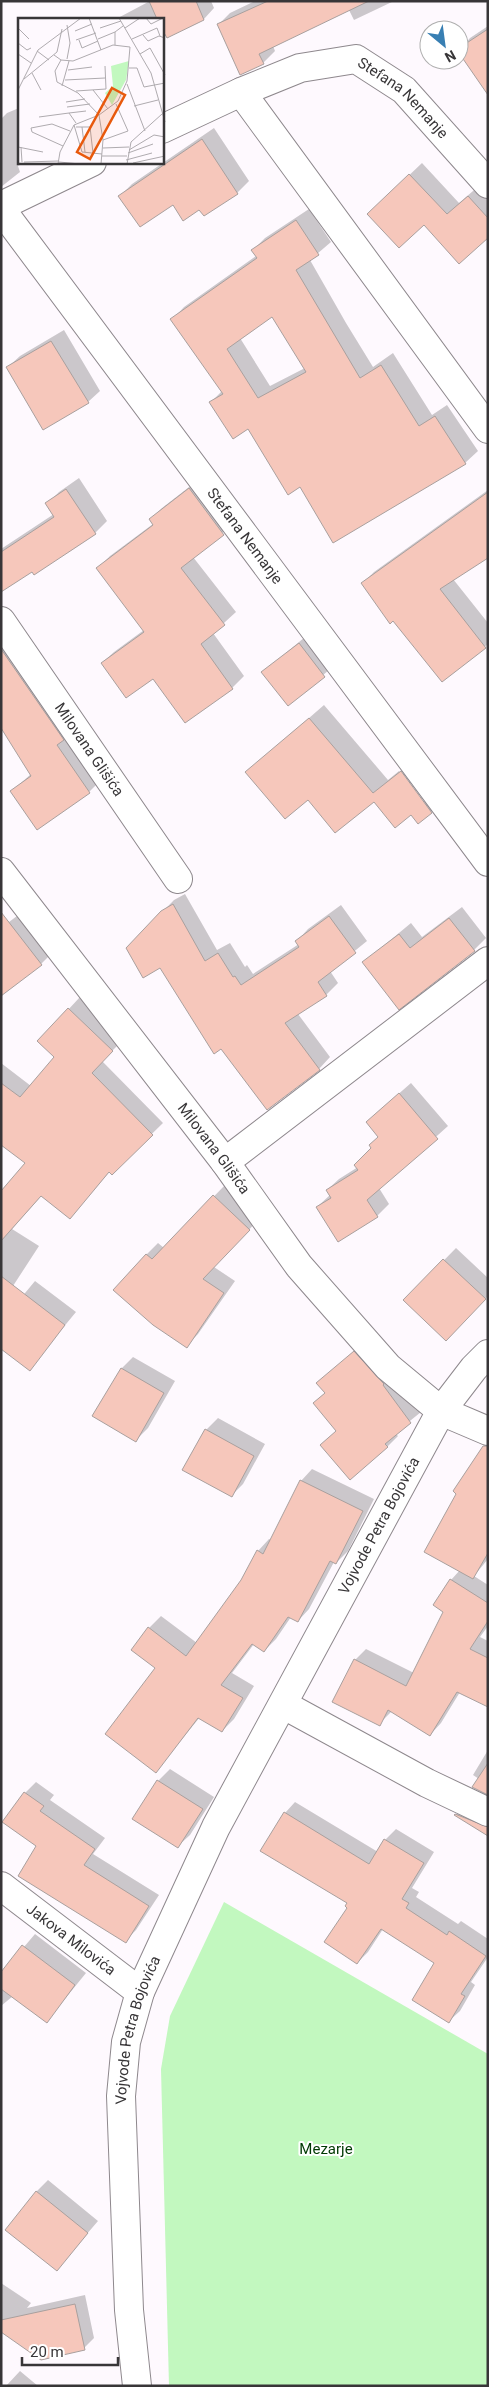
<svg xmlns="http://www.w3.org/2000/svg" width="489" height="2387" font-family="Roboto,sans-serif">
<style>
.green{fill:#c2f8bf}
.shadow{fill:#0003;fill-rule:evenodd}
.building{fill:#f6c7bb;stroke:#a9a09e;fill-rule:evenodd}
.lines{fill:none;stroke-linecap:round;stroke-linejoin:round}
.minor-casing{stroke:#8e888d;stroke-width:30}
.tertiary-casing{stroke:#8e888d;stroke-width:30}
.minor{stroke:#fff;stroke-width:28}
.tertiary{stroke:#fff;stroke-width:28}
.labels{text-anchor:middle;stroke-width:4;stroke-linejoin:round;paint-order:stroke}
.street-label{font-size:15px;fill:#383638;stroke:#fff}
.park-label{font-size:15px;fill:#003a03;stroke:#fff}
.inset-road{fill:none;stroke:#afabaf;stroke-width:1}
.view{fill:#e8590c;fill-opacity:0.15;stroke:#e8590c;stroke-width:2.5}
.inset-edge{fill:none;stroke:#383638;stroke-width:2.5}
</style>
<rect width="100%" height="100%" fill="#fef9fe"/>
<!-- green -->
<path class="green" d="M224,1902L488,2054V2386H169L161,2069L170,2016Z"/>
<!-- shadow -->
<path class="shadow" d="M150,1H211L214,8L204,19L167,36L164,30L162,31V19H116Z
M255,1H394L354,20L349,10L273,46L275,51L263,63L218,25L230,13Z
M488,26V77L459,51L470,38Z
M19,108V162H25L18,166L20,172L1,187V119L7,113Z
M214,128L249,181L237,193L200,208L120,196L132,184Z
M422,163L459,203L480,185L488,193V237L425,223L381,202Z
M309,209L331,242L310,260L346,323L373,367L393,353L432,415L447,405L478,451L465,463L301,485L248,427L211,402L222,391L172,320L184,307L256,256L253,250L265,238ZM272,315L305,368L270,386L240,338Z
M64,330L100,391L88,402L8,367L20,356Z
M202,477L235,522L193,557L236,612L213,633L244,676L232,688L185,722L153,677L102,663L114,652L144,630L98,568L110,556L153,524L150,520L162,508Z
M79,478L107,521L95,533L1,590V549L54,514L47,504L59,492Z
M488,490V557L453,579L488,623V644L442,680L363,583L374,572Z
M1,620L101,780L89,792L37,828L12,791L31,774L1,726Z
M311,632L336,664L288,705L263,672Z
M324,705L388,780L399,771L424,804L425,802L401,769L416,758L445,798L431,812L411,814L374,800L308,798L247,772Z
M185,894L217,950L230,943L245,967L247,965L253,974L299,944L297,941L308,929L341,905L367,941L330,971L338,983L326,995L298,1014L330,1057L319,1069L160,966L127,948L174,900Z
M462,907L486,938L474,950L399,1008L364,962L411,923L422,937Z
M21,913L52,953L41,964L1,928Z
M80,997L124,1039L102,1061L163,1123L112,1173L110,1171L70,1218L42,1195L12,1229L39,1246L13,1286L1,1297V1193L27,1163L1,1143V1063L31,1086L56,1057L39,1041Z
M411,1083L448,1126L379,1188L389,1204L377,1216L317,1207L330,1195L327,1190L339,1179L358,1167L373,1148L380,1136L379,1111Z
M226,1184L261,1217L214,1267L235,1281L198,1334L186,1346L146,1255L158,1243L164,1248Z
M456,1248L488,1278V1296L458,1327L405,1300Z
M35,1281L76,1312L29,1369L1,1322Z
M365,1342L421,1412L395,1433L398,1436L387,1447L337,1430L314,1403L326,1392L318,1383Z
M133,1357L175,1381L148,1428L136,1440L122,1368Z
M218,1418L265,1444L243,1484L231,1496L206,1430Z
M488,1442V1559L474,1576L488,1585V1626L480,1637L488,1641V1684L460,1692L441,1723L430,1735L392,1711L379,1724L355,1660L366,1649L414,1673L445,1611L451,1580L460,1570L484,1446Z
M312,1469L374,1499L348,1551L336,1563L334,1562L309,1609L298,1621L291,1617L276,1639L264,1651L254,1644L232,1673L254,1686L234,1719L222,1731L200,1717L156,1771L157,1668L149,1628L161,1616L197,1643L242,1581L258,1551L269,1539L271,1540L301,1481Z
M488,1750V1794L479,1779L473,1775Z
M170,1769L214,1797L190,1835L178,1846L134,1819L158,1781Z
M36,1782L54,1795L50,1800L105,1838L93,1854L159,1895L136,1930L125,1941L37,1846L25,1793Z
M295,1802L378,1852L385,1840L396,1829L434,1852L412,1888L419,1892L416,1897L458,1924L461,1921L488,1939V1957L471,1982L475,1985L460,2011L449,2021L436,1963L383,1929L368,1952L357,1963L348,1902L285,1813Z
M461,1809L488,1820V1835L456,1815Z
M35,1934L86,1973L47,2021L13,1996L1,2006V1974Z
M48,2180L98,2221L57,2269L36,2192Z
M1,2283L31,2303L27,2308L85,2295L94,2338L84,2348L1,2331Z
M20,2371L38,2386H6Z"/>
<!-- building -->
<path class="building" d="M149,1H196L204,20L167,38L162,29V19H157Z
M268,1H369L259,54L264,64L240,75L217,24Z
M488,29V95L459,53V48Z
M202,139L238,194L204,216L199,210L183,221L173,205L140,227L118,196Z
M409,174L447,214L468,196L488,218V238L459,264L424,225L399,248L367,214Z
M296,220L319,255L296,270L360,378L381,365L419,426L435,416L466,464L333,543L300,487L288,495L248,429L233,439L209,402L223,394L170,319L257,258L251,250ZM272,317L306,372L258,398L227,349Z
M51,341L89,403L43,430L6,367Z
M189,488L224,535L181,568L225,625L201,644L233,689L185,723L153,679L126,698L101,663L144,632L96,568L153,525L149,519Z
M66,489L96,534L34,575L32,572L1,592V552L54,517L45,503Z
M488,492V558L440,589L486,648L442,682L393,621L390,624L361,583Z
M299,643L325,677L288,706L261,672Z
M1,649L64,740L57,745L90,793L37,830L10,791L31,776L1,728Z
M309,718L373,793L401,771L432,813L418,824L411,815L395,828L374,802L335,833L308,800L285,819L245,772Z
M173,904L205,961L218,953L233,977L235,976L241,985L299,947L295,941L329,916L356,953L318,982L327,996L285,1023L320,1070L267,1110L221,1049L214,1054L160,968L143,978L126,948L161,911Z
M1,912L42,965L1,996Z
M449,918L475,951L399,1010L362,962L399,934L410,948Z
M68,1008L113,1051L92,1073L153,1135L112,1175L109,1172L70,1219L41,1196L1,1241V1191L25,1163L1,1145V1083L20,1097L54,1057L37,1041Z
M399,1093L438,1139L367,1200L378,1217L338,1242L316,1207L331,1198L326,1190L358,1170L354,1165L371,1148L369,1145L378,1137L366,1122Z
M213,1195L250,1230L203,1279L224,1293L187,1348L153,1325L113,1290L146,1254L152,1259Z
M443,1259L486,1299L446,1341L403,1300Z
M1,1276L65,1325L30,1371L1,1349Z
M354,1351L384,1384L383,1385L411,1423L385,1444L388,1447L350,1480L320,1445L336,1431L313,1403L325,1393L316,1383Z
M121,1368L164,1393L136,1442L92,1416Z
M205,1429L254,1456L232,1497L182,1470Z
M483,1446H488V1553L473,1579L424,1552L456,1494L453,1491Z
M300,1480L363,1511L336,1564L330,1561L298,1622L288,1617L264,1652L252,1644L221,1685L243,1698L222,1732L198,1718L156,1773L105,1734L155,1668L131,1650L148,1627L186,1656L241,1580L257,1550L263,1554Z
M450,1579L488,1603V1621L470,1649L488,1658V1707L457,1692L430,1736L388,1710L380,1726L332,1702L354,1659L406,1686L443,1612L433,1605Z
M488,1763V1795L472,1787Z
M157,1780L203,1809L178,1848L132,1819Z
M24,1792L44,1806L40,1811L95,1849L84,1865L149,1906L126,1943L18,1876L36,1846L2,1822Z
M284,1812L369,1864L384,1839L424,1863L402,1899L409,1903L406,1908L447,1935L449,1931L486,1956L461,1994L465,1996L449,2023L412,2000L434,1963L381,1929L357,1964L324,1942L347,1908L345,1906L347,1903L260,1851Z
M455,1814L488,1827V1836L454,1815Z
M22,1945L75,1985L47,2023L1,1989V1972Z
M36,2191L88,2233L57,2271L5,2230Z
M75,2304L85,2350L41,2360L1,2332V2320Z"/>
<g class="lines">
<!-- minor casing -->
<g class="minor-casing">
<g id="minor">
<path d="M241,92L488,429"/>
<path id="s1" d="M162,129L241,92L300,68L356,59L404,90L488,184"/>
<path d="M1,206L92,162"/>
<path id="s2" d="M1,209L488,862"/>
<path id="s3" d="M1,621L178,879"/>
<path id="s4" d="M1,872L225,1162L299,1266L388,1367L441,1411L488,1431"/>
<path d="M225,1162L488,961"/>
<path d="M284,1705L427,1783L488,1812"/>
<path id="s5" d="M1,1886L140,1992"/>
</g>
</g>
<!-- tertiary casing -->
<g class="tertiary-casing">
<g id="tertiary">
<path id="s6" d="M137,2386L129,2310L121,2096L126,2042L140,1992L216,1827L441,1411L474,1368L488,1354"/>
</g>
</g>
<!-- minor -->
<use href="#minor" class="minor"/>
<!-- tertiary -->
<use href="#tertiary" class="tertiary"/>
</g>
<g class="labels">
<!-- street labels -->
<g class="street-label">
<text dy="5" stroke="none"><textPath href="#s1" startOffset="269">Stefana Nemanje</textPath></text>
<text dy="5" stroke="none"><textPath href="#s2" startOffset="408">Stefana Nemanje</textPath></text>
<text dy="5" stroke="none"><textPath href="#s3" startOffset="156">Milovana Glišića</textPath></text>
<text dy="5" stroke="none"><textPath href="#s4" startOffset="349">Milovana Glišića</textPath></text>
<text dy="5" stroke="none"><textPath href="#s6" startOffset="921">Vojvode Petra Bojovića</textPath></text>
<text dy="5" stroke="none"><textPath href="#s5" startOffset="88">Jakova Milovića</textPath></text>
<text dy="5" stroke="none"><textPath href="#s6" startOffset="359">Vojvode Petra Bojovića</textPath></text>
</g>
<!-- park labels -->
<g class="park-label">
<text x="326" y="2154">Mezarje</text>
</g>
</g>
<!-- overview -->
<g transform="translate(18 18)">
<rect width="146" height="146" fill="#fef9fe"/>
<path d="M111,43L108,62L94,87L87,75L95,68L93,48Z" fill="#c2f8bf"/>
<path class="inset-road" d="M71,0L83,32M101,0L133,55L147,104M128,0L133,6L145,0M0,10L11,21M82,10L103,3M107,10L122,0M57,13L74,6M125,17L130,23L141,18L147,20M80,21L97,14M114,21L139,10L142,18M58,22L78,15M61,22L64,30L80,23M0,25L9,32L13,30M97,27V14L105,8M19,33L31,42M0,36L13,45M122,36L132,30L147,57M36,37L43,42L55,43L95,27L112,29M49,41L52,25L49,7M43,42L37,53L39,64L60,75L81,97L85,122L83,146M111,50H119L126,69L147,65M50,52L74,49M14,55L23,72M6,61L39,34L44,11M47,62L87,60M109,66L127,113M44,68L51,43M0,72L20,32L63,0M75,72L90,91M58,73L88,71L87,48M48,84L67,81M116,88L140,82M49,89L72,86M51,95L68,93M21,99L51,95L58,105M56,107L64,134L84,136M58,109H72L75,135M64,109L67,134M85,122L110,113L98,86M45,128L14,114L13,110L34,106L52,113M0,129L25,134M3,129L4,144M85,130L111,129M111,132L136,117L147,119M110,135L135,126M84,138H109M108,142L134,135M6,144L41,143M41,144L62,146M115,145L147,138M40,146L42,134L56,107L81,97L100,83L109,63L112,29M109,146L113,124L144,96"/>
<path class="view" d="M94,70L107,77L72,141L59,134Z"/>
<rect width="146" height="146" class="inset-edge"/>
</g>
<!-- border -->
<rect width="489" height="2387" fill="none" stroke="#383638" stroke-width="5"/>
<!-- north arrow -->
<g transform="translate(444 45) rotate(151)"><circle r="24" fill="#ffffff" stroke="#afafaf"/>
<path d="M0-4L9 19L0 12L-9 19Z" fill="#387fb3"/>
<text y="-8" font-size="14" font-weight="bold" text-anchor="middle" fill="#383638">N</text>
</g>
<!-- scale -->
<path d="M22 2357v8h96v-8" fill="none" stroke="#383638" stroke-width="2.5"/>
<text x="30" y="2357" font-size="15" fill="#383638" stroke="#ffffff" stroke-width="4" paint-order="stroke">20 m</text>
</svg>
